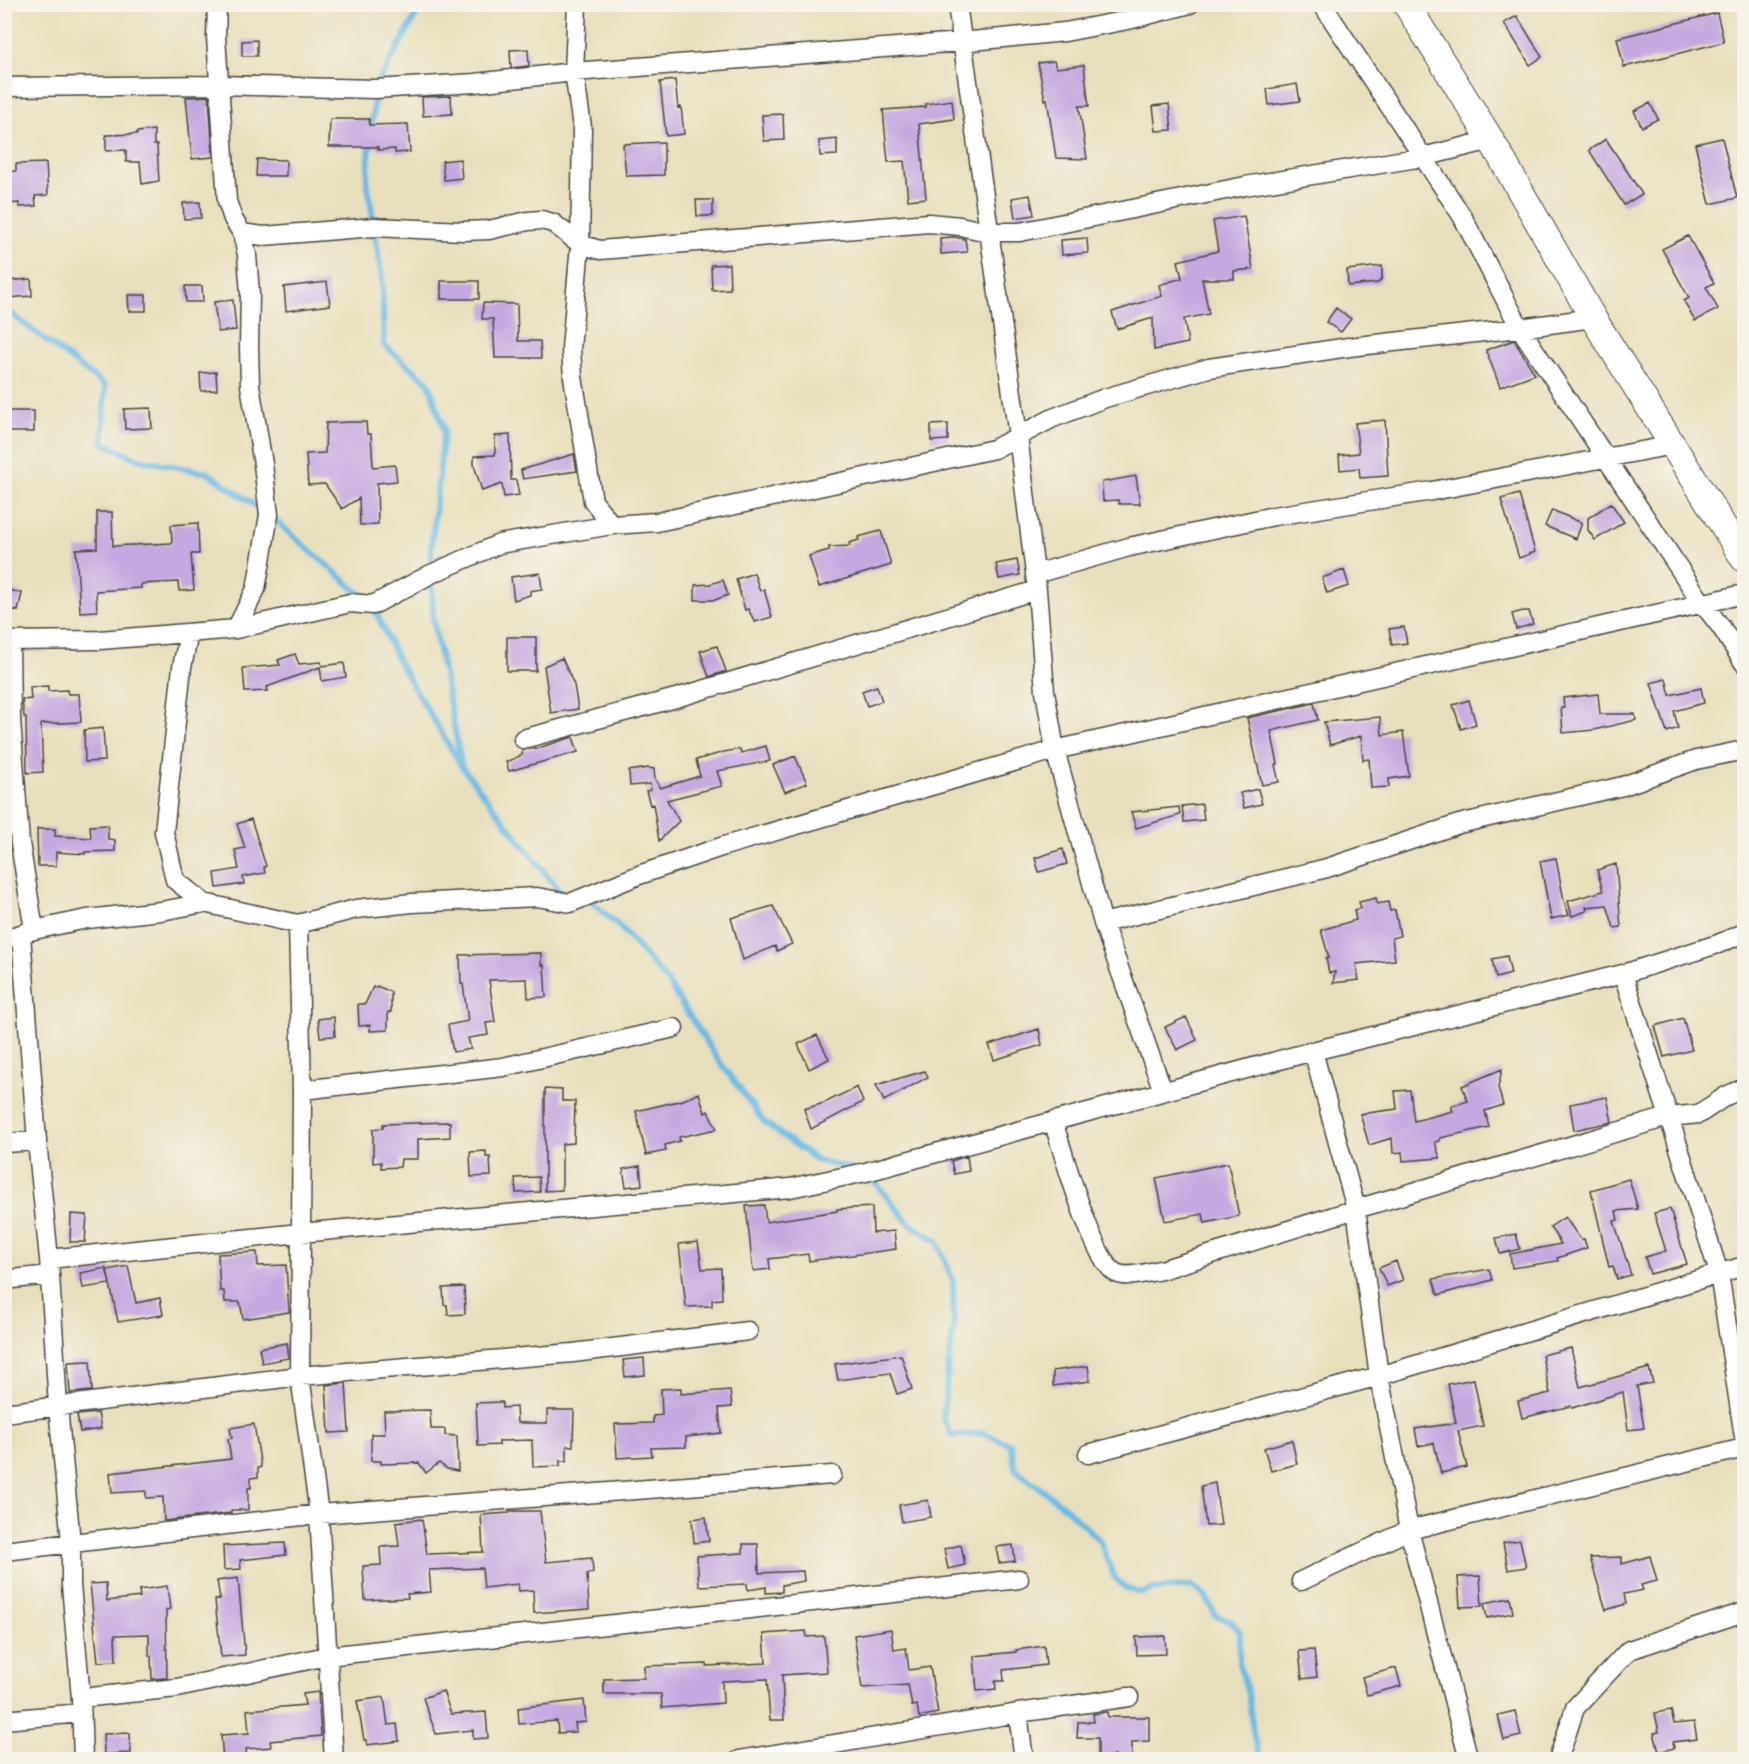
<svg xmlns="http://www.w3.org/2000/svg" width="1749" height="1764" font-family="'Sorts Mill Goudy',serif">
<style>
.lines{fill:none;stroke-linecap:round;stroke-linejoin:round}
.stream{stroke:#6abae5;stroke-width:6}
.building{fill:#c4a8e0}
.minor-casing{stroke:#474641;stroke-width:21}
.secondary-casing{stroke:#474641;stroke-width:28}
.minor{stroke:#fff;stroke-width:18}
.secondary{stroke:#fff;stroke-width:26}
</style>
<rect width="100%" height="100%" fill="#f7f3e8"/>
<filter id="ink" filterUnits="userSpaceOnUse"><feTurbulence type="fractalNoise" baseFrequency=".0167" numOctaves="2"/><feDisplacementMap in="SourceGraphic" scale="12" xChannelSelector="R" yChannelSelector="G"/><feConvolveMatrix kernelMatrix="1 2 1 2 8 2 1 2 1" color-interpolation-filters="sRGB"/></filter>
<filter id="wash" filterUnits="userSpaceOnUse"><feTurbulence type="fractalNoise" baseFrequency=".008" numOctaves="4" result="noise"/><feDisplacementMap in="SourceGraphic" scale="24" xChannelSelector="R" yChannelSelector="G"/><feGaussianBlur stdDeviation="1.35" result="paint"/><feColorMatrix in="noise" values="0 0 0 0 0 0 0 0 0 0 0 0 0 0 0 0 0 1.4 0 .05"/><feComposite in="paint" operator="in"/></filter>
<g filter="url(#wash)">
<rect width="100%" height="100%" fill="#e7dfbb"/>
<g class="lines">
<!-- stream -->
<path class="stream" d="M422,4L375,89L367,180L382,279L384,345L429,383L444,430L431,549L433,619L461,762
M4,308L105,386L103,443L138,459L208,473L269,515L366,599
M374,608L398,661L462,767L566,899
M589,899L623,930L666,980L717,1058L764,1122L816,1160L851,1169
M869,1175L909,1223L937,1241L953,1281L954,1326L948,1367L943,1418L952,1436L984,1433L1011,1445L1015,1469L1066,1508L1100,1541L1114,1577L1127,1589L1142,1593L1154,1589L1192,1586L1206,1597L1216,1616L1231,1621L1240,1632L1239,1663L1248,1694L1254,1738L1261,1760"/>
</g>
<g id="blocks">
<!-- building -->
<path class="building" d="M1717,13L1724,42L1624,67L1617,38Z
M1517,16L1542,57L1530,65L1504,23Z
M257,40V56H242V41Z
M528,49L529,66L511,68L510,50Z
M1054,61L1056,68L1084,65L1089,106H1079L1087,159L1056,158L1047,99L1045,100L1038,63Z
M675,80L678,108L681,107L684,134L666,136L660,82Z
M1297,84L1300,101L1269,105L1267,89Z
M209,96L213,157L192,159L186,97Z
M451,96L452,114L423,116L422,97Z
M952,100L954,119L919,124L926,198L908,200L904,161L888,162L883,110L926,107L925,104Z
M1650,103L1658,119L1642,127L1634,111Z
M1169,104L1172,130L1156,131L1153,106Z
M783,114L784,140L764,141L762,115Z
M330,119H369V125L408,124L410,152L395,153V149L378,150V147H329Z
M154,130V145H157L159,181L142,184L140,162H126V150L106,151V135L137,134V132Z
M1722,138L1737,198L1710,204L1695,144Z
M837,139V155L820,156L819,141Z
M1606,139L1642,194L1624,205L1589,150Z
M664,142V175L626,176L623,144Z
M257,159L286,160V176H256Z
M460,159L462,178L444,180L442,161Z
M46,163L48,195L35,196L36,206L19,207V203L6,204L5,172L16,171V164Z
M1030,195L1034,215L1015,218L1012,198Z
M696,200H713V216H697Z
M200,202L201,218L184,219L183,203Z
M1244,216L1253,269L1234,271V279H1202L1209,314L1184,319L1188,343L1154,350L1153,318L1117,329L1112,312L1162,296L1159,285L1182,278L1178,261L1218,251L1213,221Z
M1688,236L1714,283L1706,287L1718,309L1695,321L1684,301L1689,298L1662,249Z
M954,237L965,239L967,252L941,254L940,238Z
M1087,238L1088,253L1062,255L1061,240Z
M729,264L730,289L712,290L711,265Z
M1382,266V278L1378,283L1348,286L1347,270Z
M31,279L32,296L7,298L6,281Z
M441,281H479V299H441Z
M327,282L330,305L286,311L284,287Z
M185,286H202L203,302H186Z
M128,295H146V311H129Z
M233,300L236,330L218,332L214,302Z
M483,303L517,304L518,341H540L541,358H495L493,319H482Z
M1336,308L1351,319L1341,332L1326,322Z
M1514,340L1535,374L1500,387L1486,350Z
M216,372L217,390L201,391L200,373Z
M151,408L152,428L125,429L124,409Z
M4,411H34V432H4Z
M1385,420L1388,476L1360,478L1359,468L1340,470L1339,455L1359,453L1355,423Z
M352,422H366L367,434H371L373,467L395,465L397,481L377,483L378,524L360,525L359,498L342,509L325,484L308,485L306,454L325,453L326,423Z
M948,424V440L931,441V425Z
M510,435L511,480H516L519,495L504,497L502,484L482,491L474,465V456L495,455V436Z
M574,454L577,471L523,479L521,470Z
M1136,476L1140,504H1119L1118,500L1103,501L1102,482Z
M1519,494L1535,552L1519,558L1501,499Z
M1611,503L1624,522L1595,540L1588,530V518Z
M1552,510L1582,523L1576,539L1545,526Z
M97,512H112L113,546L172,543L171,525L198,523L199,554H191L194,590L179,591L178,582L141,584V588L96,591L97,611L80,612L76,549L97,548Z
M881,531L891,565L819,587L809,556L829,550V547L850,546L849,543L859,540L858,537Z
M1017,560L1020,575L999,579L996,564Z
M1344,570L1349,586L1327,593L1322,578Z
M540,573L542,589L530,591V595L514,600L511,577Z
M754,573L760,591L764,589L772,617L755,622L748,609L745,610L736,579Z
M723,580L728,595L715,600H695V585L710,584Z
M4,589L22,593L18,611L4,608Z
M1523,611H1529L1533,624L1516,629L1512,614Z
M1404,627L1407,643L1392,645L1389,629Z
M507,637H536V671H507Z
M717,646L726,671L709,677L700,651Z
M295,654L299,664L321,662L322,666L344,663L346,677L322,681L320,667L267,687L268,691L245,692L243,668L280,665L278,660Z
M562,658L574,685L578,709L551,713L544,666Z
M1666,679L1670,695L1701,688L1704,703L1674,711L1678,728L1667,732L1651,683Z
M48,686V691L67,690L68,694H79L81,722L41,724L43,772L27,773L26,717H24L22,700L31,699L30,687Z
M877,686L882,701L867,706L862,691Z
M1598,694L1600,714H1635L1636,720L1594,730L1563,733L1561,708H1564L1563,698Z
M1469,700L1476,724L1461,729L1453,705Z
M1314,703L1318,720L1271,731L1278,764L1275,765L1279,782L1262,785L1247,718Z
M1380,717L1382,735L1403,732L1409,776L1389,779V787L1371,788L1369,759L1363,760L1361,736L1330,745L1324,722Z
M103,728L105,761L85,762L84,730Z
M573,737L578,752L509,771L506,762L522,755V750L535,748V749Z
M766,746L770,761L717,771L722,786L667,800L679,821L659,841L653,804L650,805L646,791L651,790L650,784L630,786L629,771L648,768L654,769L655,779L660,788L700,776L696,760L724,752L740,749L741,753Z
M795,756L807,783L785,792L773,765Z
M1258,789L1262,804L1244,808L1240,793Z
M1202,804L1204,820L1184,822L1182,806Z
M1179,807L1180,815L1136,828L1131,812Z
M251,819L266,866L264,867L265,873L243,877L244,884L217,888L215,873L239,869L235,850L245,848L237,824Z
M108,825V839L115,840V851L85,852V854L56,852V866H38L37,829H55V836L91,838L90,826Z
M1063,849L1067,864L1039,872L1035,858Z
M1556,858L1564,901L1569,915L1551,919L1540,861Z
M1616,864L1621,927L1614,928L1607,905L1586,907L1587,911L1572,916L1568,901L1603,891L1597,870Z
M1376,898L1377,904L1388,902L1390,911L1395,910L1400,936L1392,938L1395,960L1356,964L1359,980L1333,983L1335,972L1329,973L1326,958H1329L1321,930L1356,920L1354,910L1361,908L1359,902Z
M773,906L792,944L777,951L775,946L743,960L731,918Z
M541,953V965H544L546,997L528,998L527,979L489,980L495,1022L486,1023L488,1035L468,1038L471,1049L453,1052L448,1025L468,1021L463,984H461L460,955Z
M1507,956L1511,974L1496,978L1492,959Z
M377,986L391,992V1012H388V1030L370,1031V1025L359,1026L358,1004H365L373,987L376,988Z
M334,1017L335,1036L320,1037L318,1019Z
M1186,1017L1197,1040L1177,1050L1165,1027Z
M1683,1018L1692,1050L1664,1057L1655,1026Z
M1039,1029L1042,1045L994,1060L989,1045Z
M817,1035L829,1059L809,1069L798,1044Z
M1502,1069L1498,1087L1503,1105L1485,1111L1489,1127L1440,1138V1141L1435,1142L1440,1158L1403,1161L1402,1152L1393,1153L1392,1138L1369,1145L1360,1114L1397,1109L1395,1091L1410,1090L1414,1121L1453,1111L1451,1106L1468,1101L1462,1086Z
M925,1071L928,1077L884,1101L876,1085Z
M857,1087L863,1102L811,1129L804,1109L824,1103Z
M545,1089L562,1090V1101H575L574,1143L562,1144V1190L545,1191Z
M699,1093L705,1113L708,1111L717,1129L679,1137L680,1141L665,1145L666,1151L646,1155L636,1111L683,1100Z
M1607,1097L1612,1122L1574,1130L1570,1104Z
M450,1122V1137L418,1139V1159H401L400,1167L381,1168V1162L373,1163V1129L383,1128V1124Z
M486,1151V1157H490L491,1176L471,1177L470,1152Z
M967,1156L969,1171L954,1174L951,1161Z
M1228,1163L1239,1216L1205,1223L1203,1214L1165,1221L1156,1178Z
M640,1166L642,1185L626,1187L623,1169Z
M539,1177L540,1192L516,1193L515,1178Z
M1629,1179L1638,1209L1616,1211L1618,1220L1614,1221L1631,1275L1617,1279L1613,1266L1609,1267L1591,1190Z
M764,1205L766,1222L837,1211V1209L872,1207L873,1233L894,1231L896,1249L809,1261L808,1254L769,1259L770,1269L753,1271L746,1206Z
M1670,1209L1687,1264L1650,1274L1645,1257L1666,1251L1654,1213Z
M71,1214L87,1215L85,1242H70Z
M1565,1217L1581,1240L1584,1239L1587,1248L1557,1258L1558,1261L1512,1268L1510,1254L1561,1244L1550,1227Z
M1516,1234L1520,1249L1500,1254L1496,1238Z
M698,1242L702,1269L721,1268L722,1299L712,1300V1306L686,1307L679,1244Z
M257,1252L258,1266L286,1265L289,1312L243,1319L240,1302H225L224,1291H220L218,1254Z
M1396,1261L1403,1280L1387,1286L1379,1268Z
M128,1266L136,1303L160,1298L163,1315L118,1322L107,1270Z
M106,1268L110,1284L83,1288L80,1273Z
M1489,1269L1492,1280L1438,1295L1433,1279Z
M464,1287L465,1314L448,1315L447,1305H444L443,1288Z
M287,1343L289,1358L262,1363L259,1348Z
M1571,1348L1580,1387L1649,1368L1653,1383L1637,1386L1644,1428L1628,1430L1623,1392L1572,1408L1571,1406L1522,1418L1518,1401L1550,1393L1542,1355Z
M901,1355L912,1389L897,1394L890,1373L838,1380L835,1364Z
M644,1358L645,1375L625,1377L623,1360Z
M90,1361L92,1391L70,1393L68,1362Z
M1088,1366L1090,1381L1053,1386V1371Z
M1474,1379L1483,1426L1458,1431L1467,1467L1441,1473L1434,1443L1418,1446L1415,1429L1456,1423L1448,1384Z
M346,1383L349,1432L329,1433L326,1385Z
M681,1388V1394L730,1390L732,1407L719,1408L721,1433L686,1437V1447L651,1448L652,1456L617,1458L615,1424L653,1423V1416L662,1415L661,1389Z
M502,1402V1408L516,1407L517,1423H547V1410H574L573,1446H567V1461H560V1466L533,1467L532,1440L499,1441V1445L478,1446L476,1403Z
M430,1410L431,1429H445V1435L457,1436L458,1471L447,1469L439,1463L426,1473L419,1463L381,1464V1461H371V1434H385L384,1411Z
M98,1413L101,1429L80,1432L77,1415Z
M254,1424L261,1467L258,1468V1477L251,1478V1488H248V1510H231V1513L164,1521L163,1497L146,1498V1491L112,1493L110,1473L231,1459L228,1439L232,1438L230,1428Z
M1292,1440L1297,1464L1271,1471L1264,1448Z
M1215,1483L1221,1525L1206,1526L1201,1486Z
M928,1500L931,1517L902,1522L899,1505Z
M509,1511H540L546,1562L592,1558L593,1573L587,1574L589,1609L534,1613L533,1590L519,1591L518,1584L484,1588L482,1568L429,1570L431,1592L407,1594L408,1598L365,1600L363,1566L381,1565L380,1547L399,1546L396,1522L422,1519L427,1554L483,1552L481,1515L509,1513Z
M706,1517L709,1541L694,1543L692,1519Z
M1520,1540L1526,1567L1508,1570L1503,1543Z
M285,1543L286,1555L240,1560L241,1569L224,1570L223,1546Z
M743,1544H758L759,1573L803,1571L804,1581L782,1585V1592L766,1593V1587L748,1590L747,1584L699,1586L697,1556L743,1553Z
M961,1545L965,1565L948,1569L944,1549Z
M1013,1545L1015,1561L999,1563L996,1547Z
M1650,1556L1657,1581L1641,1585L1643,1590L1624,1594L1626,1604L1606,1610L1590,1558L1622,1557V1564Z
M1480,1576L1482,1606L1460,1607L1458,1577Z
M238,1578L245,1655L221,1657L215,1600L220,1599L217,1581Z
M106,1583L107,1601L140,1597L139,1590L167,1586L170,1609L166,1610L167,1678L152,1679L151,1656H149V1634L115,1635L116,1661L98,1662L90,1584Z
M1510,1598L1513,1613L1487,1618L1484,1603Z
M891,1629L894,1650L906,1648L909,1670L930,1667L938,1713L919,1717L917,1705L912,1706L908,1685L862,1688L854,1635Z
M806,1631L807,1637L824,1636L827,1672L782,1675L784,1720H770L767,1679L722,1681L723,1703L662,1708L661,1694H604V1679L644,1678V1666L707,1664V1666L766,1663L764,1634Z
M1165,1636L1166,1654L1137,1655L1136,1637Z
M1044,1646L1046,1665L1003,1670L1004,1681H995L996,1689L977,1691L974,1656L1016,1652V1650Z
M1314,1650L1317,1677L1302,1679L1299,1651Z
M1396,1668L1401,1686L1367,1695L1362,1677Z
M443,1691L451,1714L486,1712L488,1738L473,1739V1730L436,1734L423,1698Z
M318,1692L321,1736L270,1741L271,1747L246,1749L247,1760H223L221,1735L249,1733L247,1710L305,1705L303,1694Z
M384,1697L388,1725L397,1724L399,1741L367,1745L366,1740H364L357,1701Z
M584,1700L586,1722L575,1723L576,1732L558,1733L557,1721L519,1724L518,1708Z
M1671,1710L1674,1724L1694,1722L1697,1739L1673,1742L1674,1748L1659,1752L1654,1733L1659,1732L1655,1713Z
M1515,1711L1521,1736L1504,1740L1498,1715Z
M1107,1712L1108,1717H1149V1741L1132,1742V1760H1115V1756L1098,1757V1738H1077L1078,1722H1094L1093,1714Z
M130,1733L131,1753L104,1754L103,1734Z"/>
</g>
</g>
<g filter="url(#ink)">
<use href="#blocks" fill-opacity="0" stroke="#474641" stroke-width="1.5"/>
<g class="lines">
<!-- minor casing -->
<g class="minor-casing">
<path id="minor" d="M217,4L216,37L227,201L233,219L242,233L247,255L250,294L249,347L250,385L263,464L269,515L256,589L236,629
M577,4L574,72L582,127L581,190L580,244L571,349L573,377L593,501L612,525
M957,4L1018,436L1037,590L1045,691L1055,750L1103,923L1163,1091
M1322,4L1462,216L1520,328L1702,603L1721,627L1744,663
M4,87L219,85L375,89L475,83L574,72L961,42L1065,32L1128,20L1190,4
M242,233L263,236L374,227L463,231L489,230L528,221L541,220L553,223L580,244L600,250L929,223L960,226L988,232H1020L1245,186L1423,157L1491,140
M1035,574L1129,547L1274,516L1432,491L1673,445
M189,633L182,667L164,832L175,880L204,903
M4,641L100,640L236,629L350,603L373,605L431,574L499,544L612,525L657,522L994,449L1053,418L1105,398L1209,368L1349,347L1520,328L1593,318
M10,641L11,720L20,843L34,930
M523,739L676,698L1037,590
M1103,923L1327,868L1459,824L1623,786L1696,760L1744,750
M298,924L302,1090L300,1376L319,1514L334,1760
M21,935L37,1141L49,1259L58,1407L71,1542V1585L81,1698L83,1760
M4,939L34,930L87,919L161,911L204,903L298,924L356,909L412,903L537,897L570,903L639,875L724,846L1055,750L1744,594
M1623,974L1719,1273L1744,1437
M1313,1051L1356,1209L1379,1376L1409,1530L1469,1760
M302,1090L503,1067L674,1028
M1053,1121C1062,1148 1093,1262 1116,1273C1129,1279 1148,1272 1161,1270L1356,1209L1668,1117L1699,1114L1726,1096L1744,1088
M4,1143L37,1141
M49,1259L300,1233L790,1188L866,1172L1313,1051L1623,974L1718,944L1744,933
M4,1280L50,1275
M4,1413L300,1376L573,1353L748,1331
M1088,1454L1379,1376L1744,1266
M4,1551L319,1514L832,1475
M1301,1581L1409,1530L1744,1448
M81,1698L177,1688L327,1656L1019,1579
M1018,1713L1024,1760
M4,1720L81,1713
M739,1760L1018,1713L1129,1697
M1558,1760L1575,1708L1629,1650L1744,1612"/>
</g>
<!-- secondary casing -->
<g class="secondary-casing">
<path id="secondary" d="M1406,4L1491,140L1593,318L1744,559"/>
</g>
<!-- minor -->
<use href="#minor" class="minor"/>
<!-- secondary -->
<use href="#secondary" class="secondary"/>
</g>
</g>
<!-- margin -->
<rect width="1749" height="1764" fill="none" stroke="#f7f3e8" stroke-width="24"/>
</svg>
